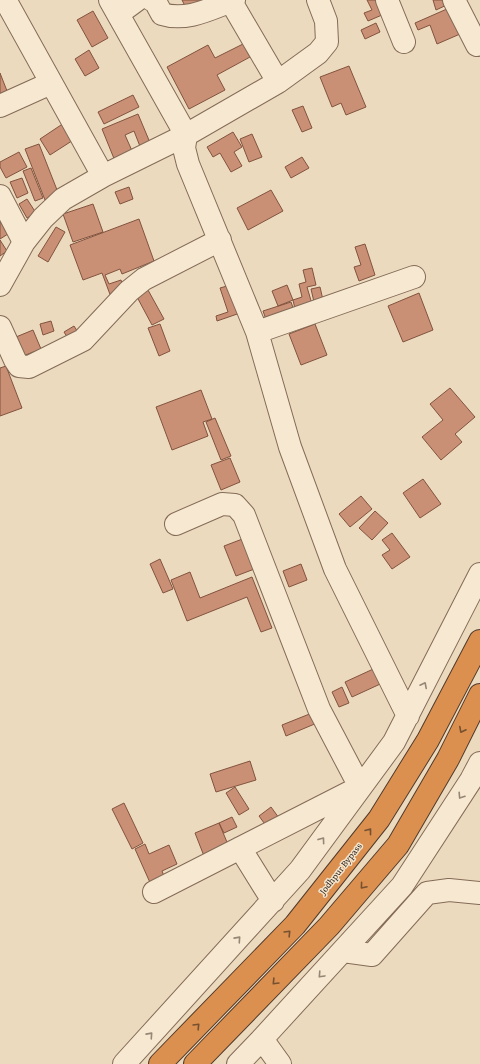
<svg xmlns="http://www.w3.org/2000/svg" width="480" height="1064" font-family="'Crimson Pro',serif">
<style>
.building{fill:#c99075;stroke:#82533e}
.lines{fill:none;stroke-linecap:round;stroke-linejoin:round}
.minor-casing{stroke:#846b58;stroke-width:24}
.highway-casing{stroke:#513a2c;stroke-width:24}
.minor{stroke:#f7e8d1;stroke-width:22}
.highway{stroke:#db904f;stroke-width:22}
.oneway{stroke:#958676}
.oneway2{stroke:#765030}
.labels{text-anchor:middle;stroke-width:3;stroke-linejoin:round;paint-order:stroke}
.street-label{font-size:10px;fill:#33251c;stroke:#f4e5cd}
</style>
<rect width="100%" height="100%" fill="#ecdabe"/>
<!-- building -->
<path class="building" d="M182,0H220L190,16Z
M367,0H376L382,15L368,21L364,13L372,10Z
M433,0H450L451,3L436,10Z
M456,5L467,31L437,44L430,25L418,30L415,23Z
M93,11L108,38L92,47L77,20Z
M376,23L380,32L365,39L361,30Z
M243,44L250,57L217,75L225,90L189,109L167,67L208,45L215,58Z
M89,50L99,68L85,76L75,59Z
M349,66L366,107L346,115L341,103L332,107L320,77Z
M0,73L9,96L0,99Z
M133,95L139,107L104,124L98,112Z
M303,106L312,128L302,132L292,110Z
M138,114L151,145L141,149L134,131L125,135L133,153L115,161L102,129Z
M67,121L78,137L50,155L40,139Z
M233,132L242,147L234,152L242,166L231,172L220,153L213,157L207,147Z
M252,134L262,157L249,162L240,139Z
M39,144L59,195L45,200L25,149Z
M19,152L27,167L6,178L0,167V162Z
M302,157L309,168L291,178L285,167Z
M31,168L43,198L35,201L23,171Z
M22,178L28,193L17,198L10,182Z
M129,187L133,199L120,204L115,192Z
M271,190L283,211L248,230L237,208Z
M27,199L36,213L27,218L19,204Z
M93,204L103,232L73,242L63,214Z
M139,219L154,261L122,274L120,269L105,275L109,284L121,280L124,290L111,297L102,273L83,280L70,245Z
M0,222H1L8,234L0,239Z
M56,227L65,232L48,262L38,256Z
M0,240L7,251L0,256Z
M365,244L375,275L359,281L354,267L361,265L355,247Z
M312,268L316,285L307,287L312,304L295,309L293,300L302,297L299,284L306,282L303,270Z
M234,284L243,312L217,321L216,316L228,312L220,288Z
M287,285L293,300L278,306L272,291Z
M320,287L323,300L314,302L311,289Z
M148,290L164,319L152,325L137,297Z
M419,293L433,330L403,342L388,306Z
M291,302L295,313L267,322L263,311Z
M51,321L54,331L43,335L40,324Z
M160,324L170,351L159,356L148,328Z
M315,324L327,355L301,365L289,334Z
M74,326L81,337L71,343L64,332Z
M33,330L41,349L23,356L16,337Z
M6,366L22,408L0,416V368Z
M450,388L475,417L455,434L462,442L441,460L422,437L443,420L430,404Z
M201,390L212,419L203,422L208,436L172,450L156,407Z
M215,418L231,456L221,460L206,422Z
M230,458L240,482L221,490L211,465Z
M423,479L441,504L420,518L403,493Z
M361,496L372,509L350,527L339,514Z
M375,511L388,523L372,540L359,528Z
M392,533L410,557L392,569L382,555L390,550L382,540Z
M245,538L257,568L236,576L224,546Z
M160,559L173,589L163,593L150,564Z
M301,564L307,580L289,587L283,571Z
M190,572L200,598L252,577L272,628L261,632L247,597L187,621L171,580Z
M382,665L389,680L352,697L345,682Z
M342,687L349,703L339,707L332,692Z
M312,713L317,723L286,736L282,725Z
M250,761L256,780L216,792L210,774Z
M235,787L249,809L239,815L226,793Z
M124,803L143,843L132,849L112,809Z
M271,807L279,818L267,827L259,816Z
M232,817L237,827L224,833L219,823Z
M219,823L229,847L204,856L195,833Z
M145,844L149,854L169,845L177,864L162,871L166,881L152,887L135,849Z"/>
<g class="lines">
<!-- minor casing -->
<g class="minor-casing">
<path id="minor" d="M152,0L155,1L162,14C187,22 212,8 234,0
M230,0L278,82
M318,0L326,21L327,42L318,53L278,82L186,135L184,148L188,164L257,332L290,447L335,569L408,716
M387,0L404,42
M454,0L477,45
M7,3L103,176
M118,14L137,0
M0,106L51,83
M0,196L24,242
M0,285L24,242L43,218L63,199L103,176L186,135L110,0
M0,327L15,360L19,366L29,367L83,340L129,291L144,279L220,240
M257,332L414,277
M240,848L273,901
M154,892L360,787L319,709L244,515L235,505L222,504L176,524
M343,951L372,955L427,893L449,890L480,893
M262,1039L280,1064
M124,1064L300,870L394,742L480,574
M238,1064L262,1039L402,886L471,780L480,763"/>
</g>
<!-- highway casing -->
<g class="highway-casing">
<path id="highway" d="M160,1064L295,925L379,819L428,740L480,641
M195,1064L329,926L398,845L448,759L480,695"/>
</g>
<!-- minor -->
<use href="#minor" class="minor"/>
<!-- highway -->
<use href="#highway" class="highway"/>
</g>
<!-- one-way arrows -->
<defs><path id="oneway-chevron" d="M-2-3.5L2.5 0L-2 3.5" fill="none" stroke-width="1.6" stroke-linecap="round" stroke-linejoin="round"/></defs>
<g class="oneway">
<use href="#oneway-chevron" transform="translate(424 685) rotate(-63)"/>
<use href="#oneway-chevron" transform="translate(461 796) rotate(123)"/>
<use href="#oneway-chevron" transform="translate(322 840) rotate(-54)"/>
<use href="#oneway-chevron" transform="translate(238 939) rotate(-48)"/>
<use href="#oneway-chevron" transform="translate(321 975) rotate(133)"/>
<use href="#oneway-chevron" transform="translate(150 1035) rotate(-48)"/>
</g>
<g class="oneway2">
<use href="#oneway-chevron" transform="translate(462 730) rotate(117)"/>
<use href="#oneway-chevron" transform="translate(369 831) rotate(-52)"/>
<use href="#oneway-chevron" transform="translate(363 886) rotate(130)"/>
<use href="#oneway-chevron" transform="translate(288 933) rotate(-46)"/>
<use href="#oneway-chevron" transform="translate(275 982) rotate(134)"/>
<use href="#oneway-chevron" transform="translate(197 1026) rotate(-46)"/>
</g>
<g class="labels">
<!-- street labels -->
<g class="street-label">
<text transform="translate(340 868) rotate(-52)" y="4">Jodhpur Bypass</text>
</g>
</g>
</svg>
